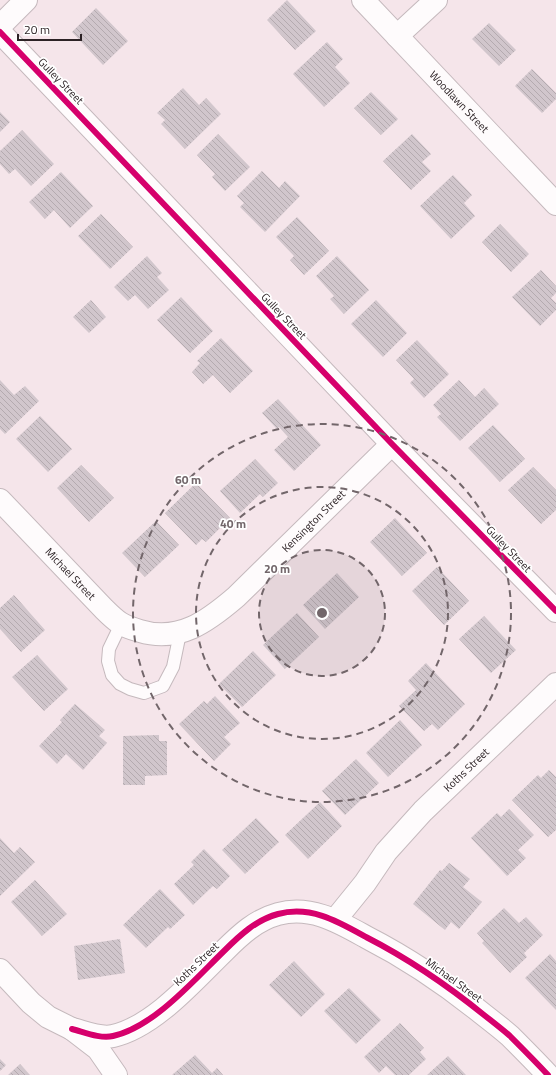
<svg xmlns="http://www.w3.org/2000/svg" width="556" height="1075" font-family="'Titillium Web',sans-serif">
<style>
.building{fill:url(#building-back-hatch)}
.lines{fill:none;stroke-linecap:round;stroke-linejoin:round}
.lane-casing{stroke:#c5b9bd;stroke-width:14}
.street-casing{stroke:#c5b9bd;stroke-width:24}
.lane{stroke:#fefbfc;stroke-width:12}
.street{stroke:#fefbfc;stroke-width:22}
.cycleway-casing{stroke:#fff;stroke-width:8}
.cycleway{stroke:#d6006c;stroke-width:6}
.ring{fill:none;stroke:#72666a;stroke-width:2;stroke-dasharray:7 5}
.labels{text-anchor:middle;stroke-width:3.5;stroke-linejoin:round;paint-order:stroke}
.street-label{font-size:11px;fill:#2c2225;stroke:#fff}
.centre{fill:#72666a;stroke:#fff;stroke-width:2}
.ring-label{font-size:12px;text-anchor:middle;font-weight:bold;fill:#72666a;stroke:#fff;stroke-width:3.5;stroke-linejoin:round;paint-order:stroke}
</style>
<defs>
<pattern id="building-back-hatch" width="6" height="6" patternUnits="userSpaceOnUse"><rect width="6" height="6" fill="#d1c6cc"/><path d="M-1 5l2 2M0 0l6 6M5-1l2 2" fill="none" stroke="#b4aaaf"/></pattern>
</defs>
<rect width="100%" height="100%" fill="#f5e5ea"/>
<!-- building -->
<path class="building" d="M287,0L316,31L295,50L267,20Z
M96,8L128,41L103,65L72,32Z
M489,23L516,50L499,66L472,39Z
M327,42L343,59L335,67L350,83L324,107L293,74Z
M532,69L556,93V99L542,113L515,86Z
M183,88L199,105L206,98L221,114L185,149L161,124L165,120L157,113Z
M371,92L398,119L381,135L354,108Z
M0,112L10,122L0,132Z
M22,130L54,164L31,186L15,169L9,174L0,164V151Z
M218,134L250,167L225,191L212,177L215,174L197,155Z
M412,134L431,154L422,162L431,171L411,190L383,161Z
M262,171L279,188L285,181L300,196L265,232L240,207L244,203L237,196Z
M61,172L93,206L70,228L54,210L45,219L29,202Z
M453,175L472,195L464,203L475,216L451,239L420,206Z
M101,214L133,247L110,269L78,236Z
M297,217L329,251L304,275L290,260L294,256L276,237Z
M500,224L529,254L511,272L482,242Z
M147,256L162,273L157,277L169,290L148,309L135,295L128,301L114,287Z
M337,256L369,290L344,314L330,299L334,296L316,276Z
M541,270L556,286V293L551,298L556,303V310L540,326L512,297Z
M181,297L213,331L190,353L157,320Z
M91,300L106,317L89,333L73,317Z
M376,300L407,333L383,357L351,324Z
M221,338L253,371L230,393L213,375L203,384L192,372L200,363L197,361Z
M417,340L449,374L424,398L410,383L414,379L396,360Z
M0,380L14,395L25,386L39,401L5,434L0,429Z
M459,380L475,397L484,388L499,404L460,441L437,417L441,414L433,405Z
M278,399L321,445L294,471L274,450L288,437L279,427L277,429L262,413Z
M40,416L72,449L48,472L16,439Z
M493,425L525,459L500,482L468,448Z
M255,459L278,483L263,497L260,494L240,513L220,491Z
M81,465L114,498L89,522L57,488Z
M533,467L556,490V510L541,524L508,490Z
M196,483L230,518L206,542L202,539L196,545L165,513Z
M395,518L427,553L402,576L370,542Z
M156,521L179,545L145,577L122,553Z
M437,567L469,601L444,625L412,591Z
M337,573L359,597L325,629L303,605Z
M14,595L45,630L21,652L0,629V608Z
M297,613L319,637L285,669L263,645Z
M484,616L516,650L491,673L459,639Z
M253,651L276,675L242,707L219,684Z
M37,655L68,689L44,711L12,677Z
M426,663L465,704L438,730L432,724L424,731L399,706L416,690L408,681Z
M215,696L240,723L224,737L231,744L214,761L179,724L204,701L207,704Z
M75,704L105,730L99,736L107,743L83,770L66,754L57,764L39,746L62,722L60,720Z
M400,720L422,745L388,777L366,753Z
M159,735V741H167V775L145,776V785H123V736Z
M356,759L379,783L345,815L322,791Z
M549,770L556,777V830L548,837L512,800L538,775L541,778Z
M320,802L342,826L308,859L285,835Z
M509,809L534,835L518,850L526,858L507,876L471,838L497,813L501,817Z
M256,818L279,842L245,874L222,850Z
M0,838L14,853L20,847L35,862L0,896Z
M204,849L230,876L217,889L213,886L193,905L174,884L194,865L191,862Z
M449,863L470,879L463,887L482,902L459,929L451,922L445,930L413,904L440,870L442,871Z
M35,880L67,914L42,936L11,902Z
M160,889L185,915L170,929L168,927L146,948L123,925Z
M504,908L519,923L526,917L543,935L524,953L527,957L510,973L482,943L484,941L477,933Z
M120,939L125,973L78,980L74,946Z
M550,954L556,961V1010L525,978Z
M294,961L325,994L301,1017L269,985Z
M349,988L381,1020L356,1044L324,1011Z
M400,1023L424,1048L420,1052L426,1059L409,1075H395L386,1066L379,1073L364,1057Z
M195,1055L212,1073L217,1068L223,1075H172Z
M448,1056L466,1075H427Z
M0,1059L6,1065L0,1071Z
M20,1064L30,1075H8Z"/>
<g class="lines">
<!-- lane casing -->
<g class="lane-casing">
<path id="lane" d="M121,624L109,649L108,661L112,675L120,684L130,689L144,693L163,686L173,667L180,633"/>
</g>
<!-- street casing -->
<g class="street-casing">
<g id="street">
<path id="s1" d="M363,0L556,204"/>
<path d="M0,26L26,0"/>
<path d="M0,32L392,444L556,611"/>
<path d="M397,36L436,0"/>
<path id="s2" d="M0,500L104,609C109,614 114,619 120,623C126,627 133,629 140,631C179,643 208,621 236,597L392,444"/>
<path id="s3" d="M335,920L365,883L386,852L423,811L556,684"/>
<path d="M0,970L31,1003L48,1017L72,1029L98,1049L116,1075"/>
<path d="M72,1029C84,1032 100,1039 113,1036C154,1027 195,979 224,951C240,935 256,920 278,914C311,905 339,922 366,937C409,959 447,985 484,1015C493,1022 502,1029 510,1036C523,1049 536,1062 548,1075"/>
</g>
</g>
<!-- lane -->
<use href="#lane" class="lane"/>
<!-- street -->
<use href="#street" class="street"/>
<!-- cycleway casing -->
<g class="cycleway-casing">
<path id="cycleway" d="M0,32L392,444L556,611
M72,1029C84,1032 100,1039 113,1036C154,1027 195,979 224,951C240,935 256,920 278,914C311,905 339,922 366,937C409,959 447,985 484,1015C493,1022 502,1029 510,1036C523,1049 536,1062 548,1075"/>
</g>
<!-- cycleway -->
<use href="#cycleway" class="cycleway"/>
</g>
<!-- distance rings -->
<circle cx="322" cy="613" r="63" fill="#72666a" fill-opacity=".12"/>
<g class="ring">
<circle cx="322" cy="613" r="63"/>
<circle cx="322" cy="613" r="126"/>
<circle cx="322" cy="613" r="189"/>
</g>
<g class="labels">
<!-- street labels -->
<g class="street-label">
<text transform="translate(61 81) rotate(46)" y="4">Gulley Street</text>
<text dy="4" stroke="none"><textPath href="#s1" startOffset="140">Woodlawn Street</textPath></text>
<text transform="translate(284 316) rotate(46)" y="4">Gulley Street</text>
<text dy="4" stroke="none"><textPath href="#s2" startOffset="409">Kensington Street</textPath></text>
<text transform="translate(509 549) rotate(46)" y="4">Gulley Street</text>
<text dy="4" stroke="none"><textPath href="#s2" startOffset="102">Michael Street</textPath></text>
<text dy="4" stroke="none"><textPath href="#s3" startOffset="200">Koths Street</textPath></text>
<text transform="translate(196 964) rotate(-44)" y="4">Koths Street</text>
<text transform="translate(454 980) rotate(36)" y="4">Michael Street</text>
</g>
</g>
<circle cx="322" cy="613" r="6" class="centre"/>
<g class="ring-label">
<text x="188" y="484">60 m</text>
<text x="233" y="528">40 m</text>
<text x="277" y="573">20 m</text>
</g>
<!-- scale -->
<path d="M18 34v6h63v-6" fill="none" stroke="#2c2225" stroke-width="2"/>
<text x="24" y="34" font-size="12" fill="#2c2225" stroke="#ffffff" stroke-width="3" paint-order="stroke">20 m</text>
</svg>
